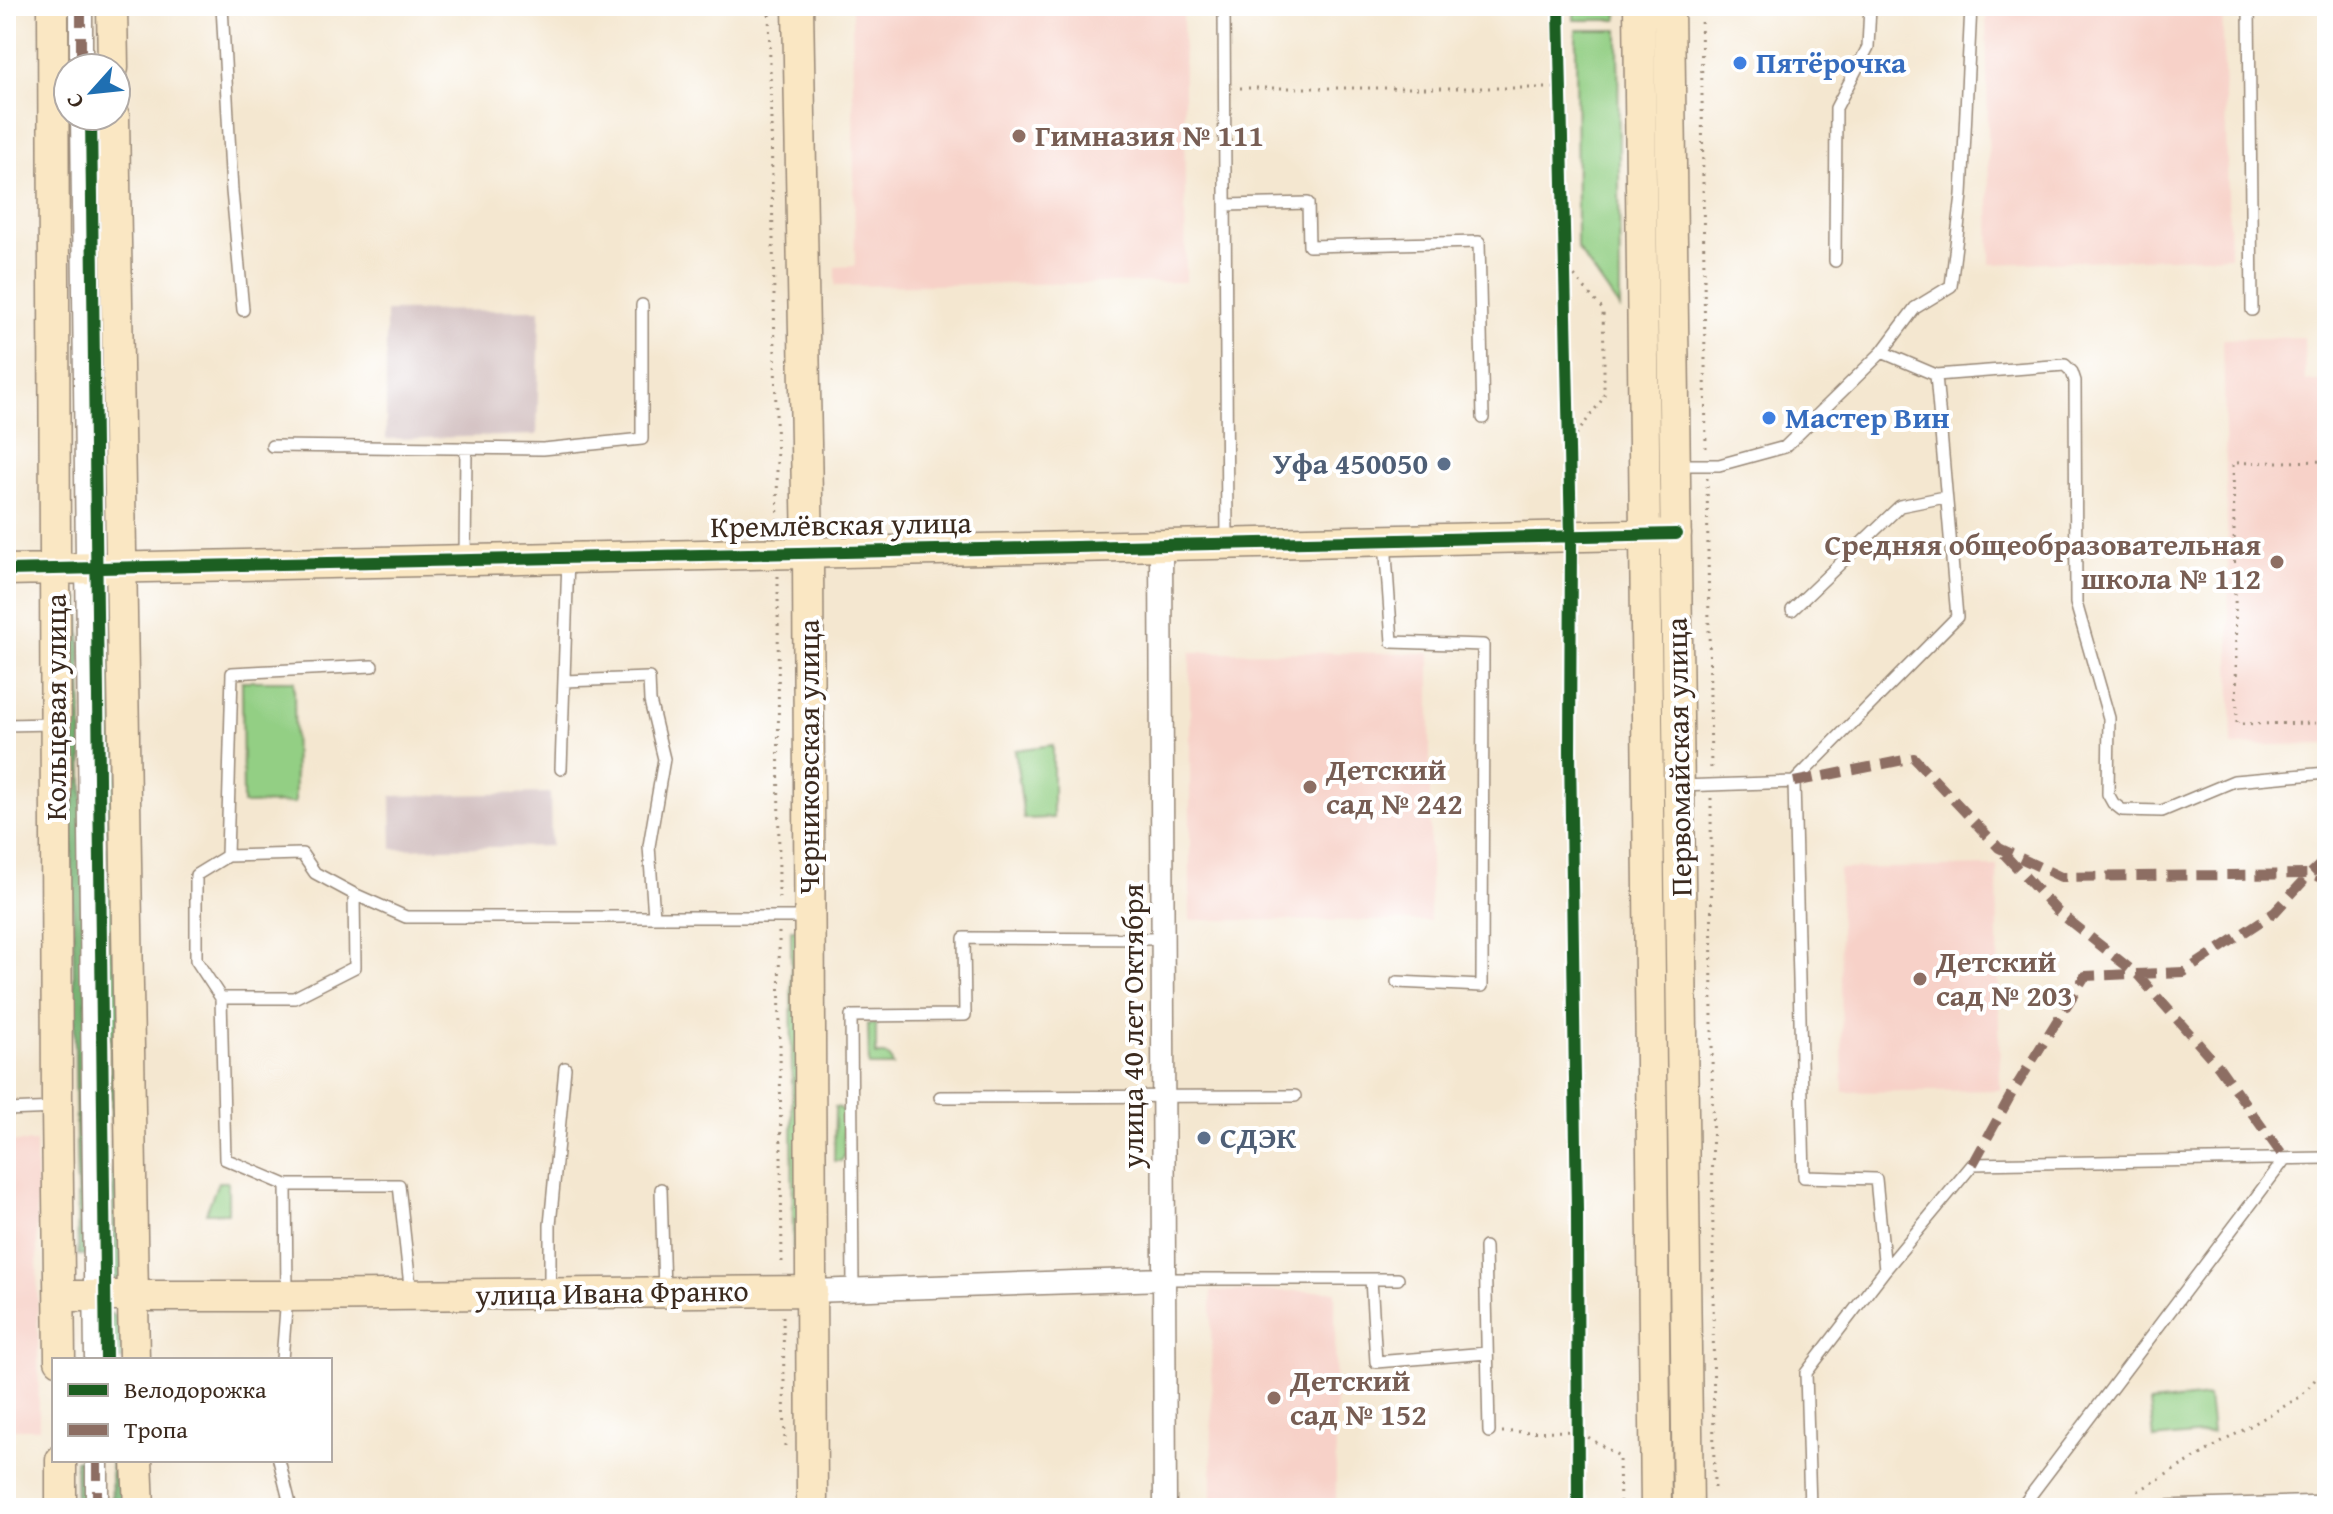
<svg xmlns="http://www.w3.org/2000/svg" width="2333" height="1514" font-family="'Gentium Book Plus',serif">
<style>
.built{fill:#f7d1c8}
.industrial{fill:#d2bfc0}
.green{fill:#93cf84;stroke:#677c51;stroke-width:2}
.forest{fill:#76b272;stroke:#586e48;stroke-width:2}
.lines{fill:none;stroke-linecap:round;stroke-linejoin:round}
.lane-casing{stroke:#988877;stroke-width:14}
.street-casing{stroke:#988877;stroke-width:25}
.secondary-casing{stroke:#988877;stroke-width:33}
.path{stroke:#988877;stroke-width:3;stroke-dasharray:2 6;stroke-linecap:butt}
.lane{stroke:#fff;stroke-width:11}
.street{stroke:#fff;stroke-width:22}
.secondary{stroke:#fae7c3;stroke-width:30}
.quiet{stroke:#8d6e63;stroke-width:10;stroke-dasharray:20 10;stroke-linecap:butt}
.cycleway-casing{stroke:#fff;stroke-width:17}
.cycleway{stroke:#1b5e20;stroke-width:12}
.shop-dot{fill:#3f7fe0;stroke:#fff;stroke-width:3}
.education-dot{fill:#8d6e63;stroke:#fff;stroke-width:3}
.service-dot{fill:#5c6f8a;stroke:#fff;stroke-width:3}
.labels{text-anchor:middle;stroke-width:8;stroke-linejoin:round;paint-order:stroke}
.shop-label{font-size:30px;font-weight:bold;fill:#366cbe;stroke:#fff;text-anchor:start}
.education-label{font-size:30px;font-weight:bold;fill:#785e54;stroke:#fff;text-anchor:start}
.service-label{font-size:30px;font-weight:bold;fill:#4e5e75;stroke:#fff;text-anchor:end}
.street-label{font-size:30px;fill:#3b2a1e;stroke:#fff}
</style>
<rect width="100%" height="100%" fill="#fff"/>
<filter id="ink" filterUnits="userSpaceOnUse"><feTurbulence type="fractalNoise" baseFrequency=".0125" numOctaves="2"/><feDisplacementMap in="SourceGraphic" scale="16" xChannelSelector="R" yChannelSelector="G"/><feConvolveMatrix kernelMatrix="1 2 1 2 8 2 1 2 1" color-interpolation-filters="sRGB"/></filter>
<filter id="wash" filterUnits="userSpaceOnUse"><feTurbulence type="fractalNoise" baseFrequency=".006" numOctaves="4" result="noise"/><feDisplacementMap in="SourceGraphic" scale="32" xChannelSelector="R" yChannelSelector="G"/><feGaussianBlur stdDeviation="1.8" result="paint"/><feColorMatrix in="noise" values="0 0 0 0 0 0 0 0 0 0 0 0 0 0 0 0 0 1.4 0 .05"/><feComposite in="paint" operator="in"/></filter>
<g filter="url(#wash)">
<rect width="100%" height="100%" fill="#f4e7d0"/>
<!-- built -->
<path class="built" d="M852,6H1183L1186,282L835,286V267L855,266Z
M1986,6H2222L2230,256L1990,264Z
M2304,337L2305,381H2327V744L2232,746L2223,339Z
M1190,652L1430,653V921L1190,920Z
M1997,866L2000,1090L1843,1092L1839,869Z
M6,1142H36L39,1429H6Z
M1211,1291H1335L1336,1504L1212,1505Z"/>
<!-- industrial -->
<path class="industrial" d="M540,310L537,435L386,439V311Z
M550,793L551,846L392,849L391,796Z"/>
<!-- green -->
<path class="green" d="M1574,6H1617V20H1574Z
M1576,30H1618L1620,309L1577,248Z
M242,681H294L295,803L243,804Z
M1053,745V818L1024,819L1015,750Z
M791,930H804L805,1248H793Z
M868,1024H876V1055H885L890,1058L893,1066H869Z
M835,1107L840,1108L843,1111L844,1157L841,1161H834Z
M218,1182H228V1213H206Z
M2208,1397L2212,1433L2154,1439L2150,1403Z"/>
<!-- forest -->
<path class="forest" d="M103,596H115L126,1289L114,1283Z
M68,599H80L90,1255H78Z
M109,1313L121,1318L124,1360H110Z
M75,1460H90L92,1508H76Z
M111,1460H126L127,1508H112Z"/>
</g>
<g filter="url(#ink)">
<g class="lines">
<!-- lane casing -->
<g class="lane-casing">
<path id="lane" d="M222,6L232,191L243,310
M1224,6L1227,542
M2249,6L2252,310
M1225,205L1308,203L1309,246L1479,242L1483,418
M1835,261L1836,108L1868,47L1870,6
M1936,375L2065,365L2072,372L2075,381L2076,603L2109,718L2108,794L2113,803L2122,810L2162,811L2234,781L2327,773
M272,446L543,449L642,439V305
M1676,465H1719L1785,447L1882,352L1915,308L1951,286L1962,195L1971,6
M1385,541L1392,642L1483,645L1482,986L1397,982
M465,560L466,448
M1792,610L1900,506L1945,497
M564,681L649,678L650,701L664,759L649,846L654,917
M6,725L53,724
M561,769L568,558
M1794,782L1804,1177L1876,1179L1885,1270L1806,1373L1810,1508
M1680,786L1794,782L1957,617L1936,375L1882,352
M227,856L302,854L315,873L354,894L406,917H806
M354,894L355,967L294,998H221L196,960V875L227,856L232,673L372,666
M221,998L225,1159L286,1185H399L411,1295
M940,1097L1295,1096
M6,1110L57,1108
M661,1189L664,1291
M1485,1247L1489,1432
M1885,1270L1973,1164L2327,1158
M1164,1279H1398
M1371,1279L1376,1362L1487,1353
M853,1289L851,1016L965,1015L964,938L1163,939
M550,1293V1225L565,1068
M282,1360L287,1296L286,1185
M279,1460L291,1508
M2021,1508L2285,1159
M2096,1508L2327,1501"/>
</g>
<!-- street casing -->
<g class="street-casing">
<path id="street" d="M81,6V68
M82,116L96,1360
M1161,544L1165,1508
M812,1291L1164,1279
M97,1460V1508"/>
</g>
<!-- secondary casing -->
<g class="secondary-casing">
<path id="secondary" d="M53,6L57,1108L60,1360
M112,6L113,68
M798,6L808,552L812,1508
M1639,6L1656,1508
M1669,6L1688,1508
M114,116L134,1360
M6,570L1676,534
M60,1296H287L812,1291
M61,1460V1508
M137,1460L139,1508"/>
</g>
<!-- path -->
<path class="path" d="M769,6L778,528
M1701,6L1706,450
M1240,88H1560
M1564,264L1603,310L1604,355V397L1568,446
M2327,461L2233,463L2237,724L2327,723
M1707,478L1711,770
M778,576L779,904
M1711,798L1714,1494
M779,932L782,1268
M783,1316L785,1448
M1502,1432L1578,1431L1619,1456L1620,1508
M2138,1491L2300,1397L2327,1366"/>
<!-- lane -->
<use href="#lane" class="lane"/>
<!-- street -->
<use href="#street" class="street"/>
<!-- secondary -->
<use href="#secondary" class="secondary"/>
<!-- quiet -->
<path class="quiet" d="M81,6V68
M1794,782L1914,758L1999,848L2061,877L2310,874L2327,880
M2004,854L2057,911L2138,975L2219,1067L2285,1159
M1973,1164L2012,1093L2085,976L2184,972L2275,912L2310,874L2327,858
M97,1460V1508"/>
<!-- cycleway casing -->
<g class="cycleway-casing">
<path id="cycleway" d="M1559,6L1571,537L1570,751L1577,1211L1578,1508
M91,116L106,1360
M6,570L1676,534"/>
</g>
<!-- cycleway -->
<use href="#cycleway" class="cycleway"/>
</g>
</g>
<!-- markers -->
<g class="shop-dot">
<circle cx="1740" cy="63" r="8"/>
<circle cx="1769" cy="418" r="8"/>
</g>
<g class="education-dot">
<circle cx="1019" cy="136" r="8"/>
<circle cx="2277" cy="562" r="8"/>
<circle cx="1310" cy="787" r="8"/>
<circle cx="1920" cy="979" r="8"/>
<circle cx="1274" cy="1398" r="8"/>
</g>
<g class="service-dot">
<circle cx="1444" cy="464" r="8"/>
<circle cx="1204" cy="1138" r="8"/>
</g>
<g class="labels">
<!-- shop labels -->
<g class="shop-label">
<text x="1756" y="73">Пятёрочка</text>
<text x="1785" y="428">Мастер Вин</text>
</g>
<!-- education labels -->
<g class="education-label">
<text x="1035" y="146">Гимназия № 111</text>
<text x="2261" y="555" text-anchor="end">Средняя общеобразовательная<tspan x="2261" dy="34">школа № 112</tspan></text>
<text x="1326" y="780">Детский<tspan x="1326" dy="34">сад № 242</tspan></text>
<text x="1936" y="972">Детский<tspan x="1936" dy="34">сад № 203</tspan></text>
<text x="1290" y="1391">Детский<tspan x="1290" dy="34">сад № 152</tspan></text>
</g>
<!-- service labels -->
<g class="service-label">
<text x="1428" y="474">Уфа 450050</text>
<text x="1220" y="1148" text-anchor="start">СДЭК</text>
</g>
<!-- street labels -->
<g class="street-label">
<text transform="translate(841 525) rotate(-1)" y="10">Кремлёвская улица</text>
<text transform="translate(56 707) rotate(-90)" y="10">Кольцевая улица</text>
<text transform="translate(809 757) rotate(-90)" y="10">Черниковская улица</text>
<text transform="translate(1679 757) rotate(-91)" y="10">Первомайская улица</text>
<text transform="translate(1133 1026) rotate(-90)" y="10">улица 40 лет Октября</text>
<text transform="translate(612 1293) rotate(-1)" y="10">улица Ивана Франко</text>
</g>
</g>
<!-- margin -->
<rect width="2333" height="1514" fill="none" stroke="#fff" stroke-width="32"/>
<!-- legend -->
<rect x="52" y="1358" width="280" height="104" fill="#ffffff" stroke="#b1aaa5" stroke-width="2"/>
<rect x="68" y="1384" width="40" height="12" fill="#1b5e20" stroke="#b1aaa5" stroke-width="2"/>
<text x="124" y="1398" font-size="24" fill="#3b2a1e">Велодорожка</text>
<rect x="68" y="1424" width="40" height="12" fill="#8d6e63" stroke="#b1aaa5" stroke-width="2"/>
<text x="124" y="1438" font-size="24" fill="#3b2a1e">Тропа</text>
<!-- north arrow -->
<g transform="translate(92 92) rotate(243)"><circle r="38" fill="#ffffff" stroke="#b1aaa5" stroke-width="2"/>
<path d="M0-6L14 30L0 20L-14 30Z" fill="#1f6fb2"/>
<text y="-12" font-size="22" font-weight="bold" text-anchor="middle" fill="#3b2a1e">С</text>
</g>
</svg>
